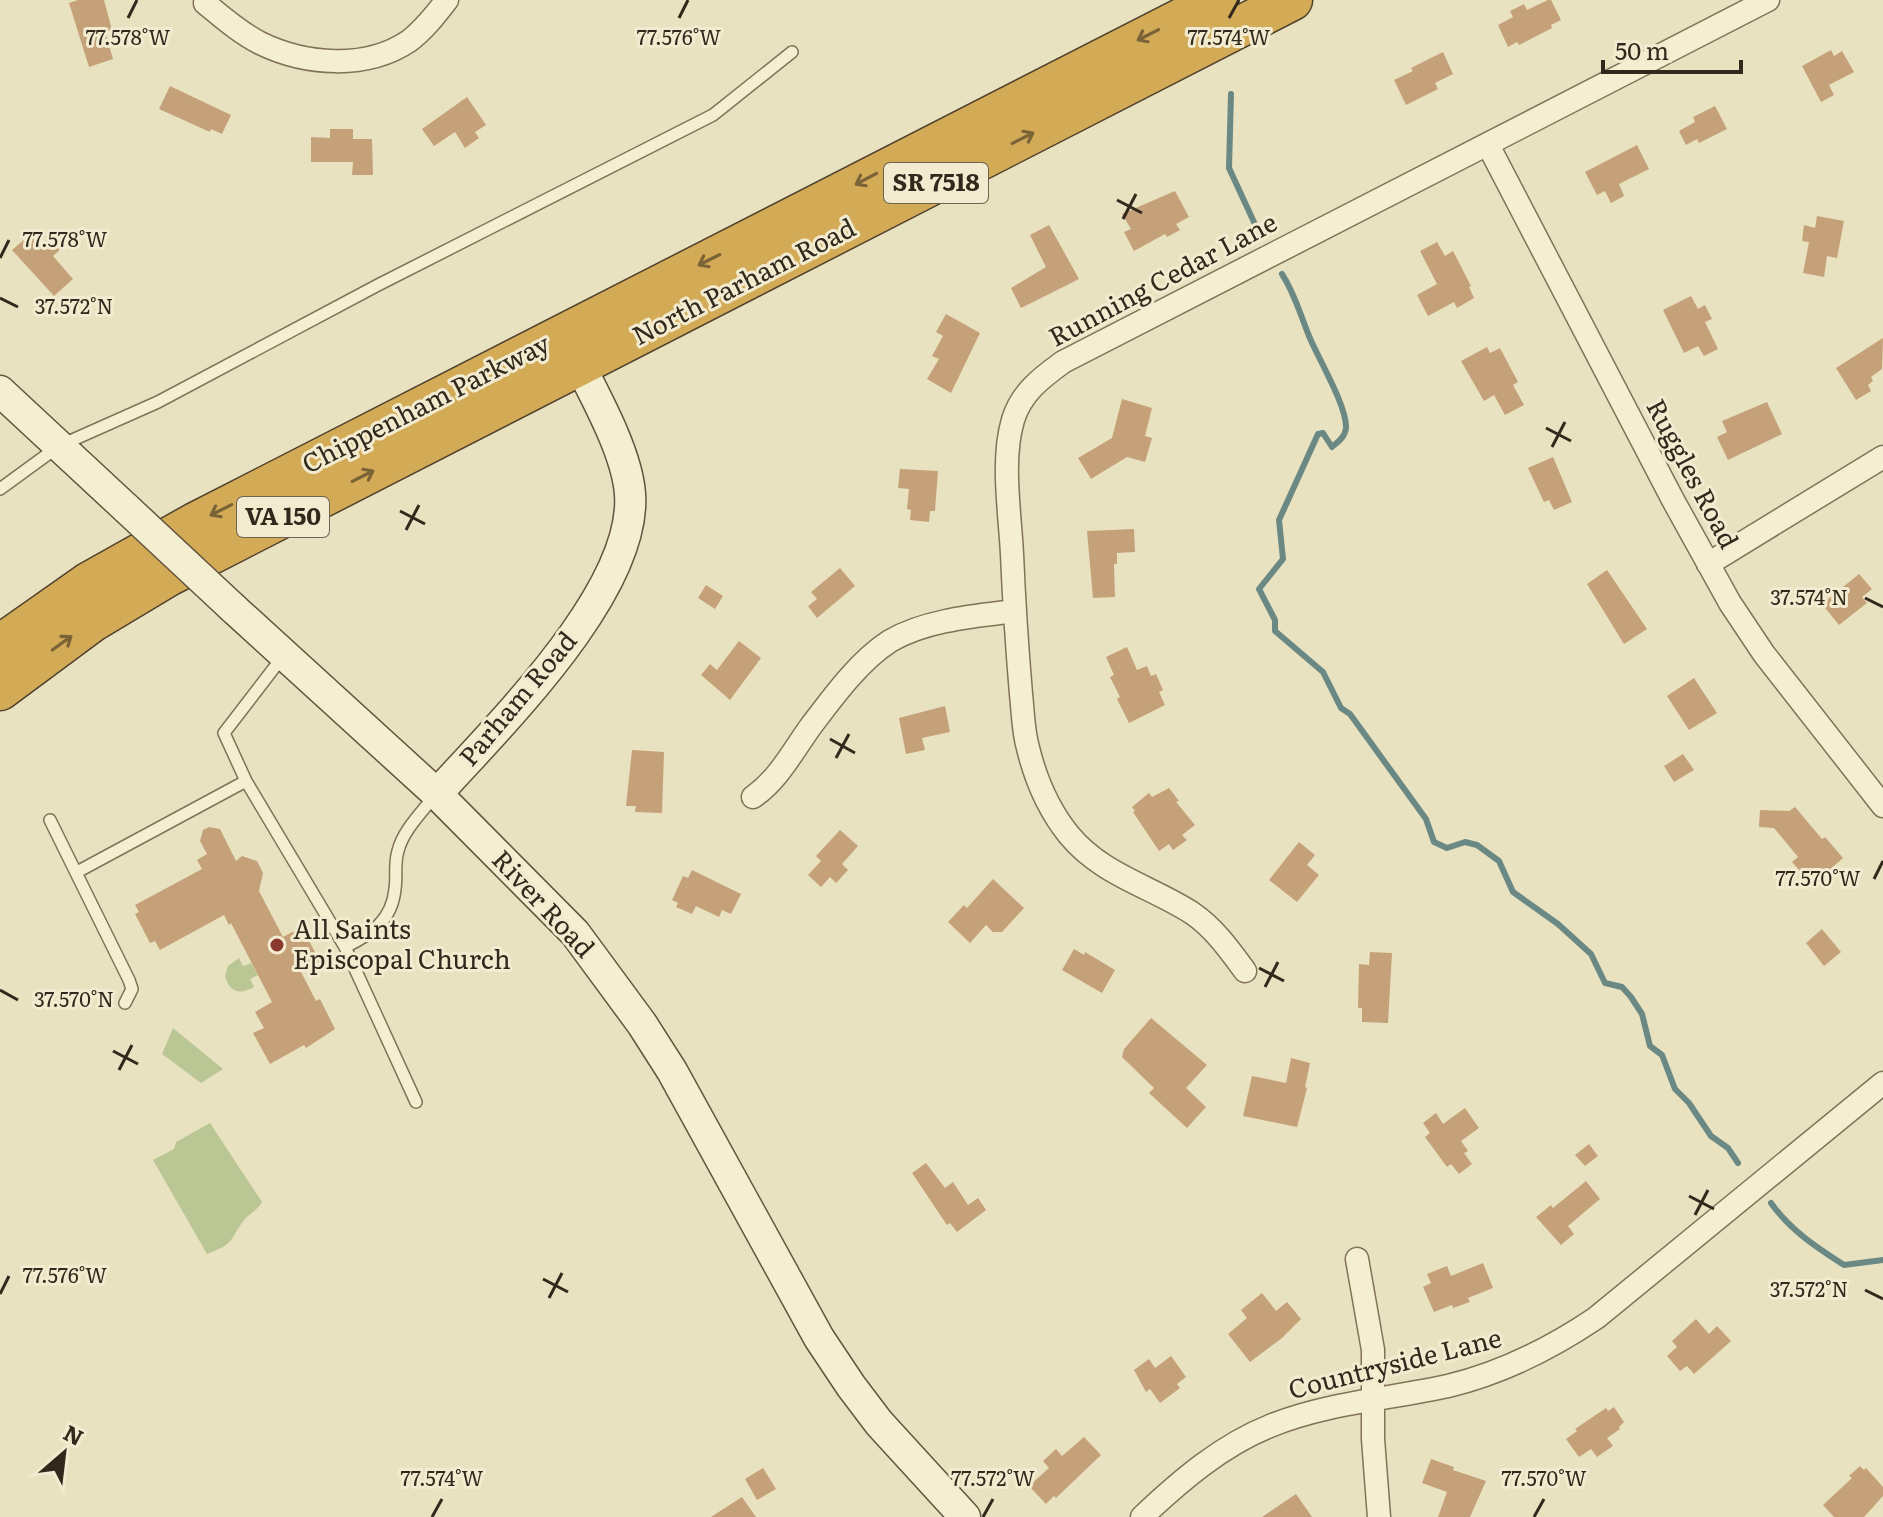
<svg xmlns="http://www.w3.org/2000/svg" width="1883" height="1517" font-family="Literata,serif">
<style>
.green{fill:#bbc695}
.lines{fill:none;stroke-linecap:round;stroke-linejoin:round}
.stream{stroke:#6b8984;stroke-width:6}
.building{fill:#c5a179}
.lane-casing{stroke:#817359;stroke-width:14}
.street-casing{stroke:#817359;stroke-width:25}
.secondary-casing{stroke:#63543d;stroke-width:33}
.highway-casing{stroke:#4f412e;stroke-width:43}
.lane{stroke:#f5efd2;stroke-width:11}
.street{stroke:#f5efd2;stroke-width:22}
.secondary{stroke:#f5efd2;stroke-width:30}
.highway{stroke:#d3aa56;stroke-width:40}
.secondary-bridge-casing{stroke:#63543d;stroke-width:33;stroke-linecap:butt}
.secondary-bridge{stroke:#f5efd2;stroke-width:30}
.oneway{stroke:#7a6337}
.ticks{fill:none;stroke:#32291d;stroke-width:3}
.poi-dot{fill:#8b382f;stroke:#f2ebcf;stroke-width:3}
.labels{text-anchor:middle;stroke-width:6;stroke-linejoin:round;paint-order:stroke}
.shield{fill:#f2ebcf;stroke:#6c6352;stroke-width:2}
.shield-label{font-size:24px;font-weight:bold;fill:#32291d}
.street-label{font-size:26px;fill:#32291d;stroke:#f2ebcf}
.poi-label{font-size:26px;fill:#32291d;stroke:#f2ebcf;text-anchor:start}
.ticks-label{font-size:20px;text-anchor:middle;fill:#32291d;stroke:#f2ebcf;stroke-width:6;stroke-linejoin:round;paint-order:stroke}
</style>
<rect width="100%" height="100%" fill="#e9e2c0"/>
<!-- green -->
<path class="green" d="M239,958L243,966L251,963L258,975L250,979L254,987C240,995 230,993 225,976L228,966Z
M173,1028L223,1069L201,1083L162,1054Z
M210,1123L262,1202C258,1210 250,1213 244,1220C228,1242 235,1243 207,1254L153,1160L174,1149L176,1142Z"/>
<g class="lines">
<!-- stream -->
<path class="stream" d="M1231,94L1229,168L1259,233
M1282,274C1295,294 1300,314 1309,336C1318,358 1347,406 1346,428C1345,437 1339,441 1332,447L1323,433L1318,434L1279,520L1283,559L1259,589L1275,620V631L1323,672L1341,708L1350,714L1426,819L1434,842L1447,848L1465,842L1477,845L1499,861L1513,892L1558,924L1591,954L1605,983L1622,987L1631,997L1642,1014L1650,1046L1662,1055L1675,1089L1689,1103L1711,1136L1728,1148L1738,1163
M1771,1203C1790,1230 1816,1247 1844,1265L1883,1260"/>
</g>
<!-- building -->
<path class="building" d="M78,0H104L112,30L105,32L113,59L89,67L69,3Z
M1548,0H1551L1561,20L1551,25L1552,28L1519,45L1517,42L1508,47L1498,25L1513,17L1510,11L1524,4L1527,10Z
M1831,50L1834,56L1842,51L1854,72L1829,85L1834,95L1821,102L1802,66Z
M1443,52L1453,74L1435,83L1438,89L1406,105L1394,80L1413,71L1411,68Z
M170,86L231,115L222,134L211,129L210,132L159,109Z
M467,97L486,125L475,132L479,138L465,148L455,132L434,146L422,129Z
M1715,106L1727,129L1699,143L1697,139L1686,145L1679,131L1695,122L1693,117Z
M330,129H353V139H372L373,175H352L353,162H311V137L330,138Z
M1637,145L1649,169L1619,184L1624,196L1611,203L1605,191L1597,195L1585,172Z
M1175,191L1189,217L1176,224L1180,230L1167,237L1165,234L1134,251L1124,232L1131,229L1122,214Z
M1817,216L1844,221L1837,258L1827,256L1824,277L1803,273L1809,242L1802,241L1804,225L1815,228Z
M1049,225L1079,279L1021,308L1011,288L1046,267L1030,235Z
M32,233L42,244L51,236L62,248L53,256L73,279L54,296L12,250Z
M1437,242L1445,256L1453,251L1471,286L1469,287L1474,298L1457,308L1454,302L1428,316L1417,295L1437,284L1420,251Z
M1691,296L1698,309L1705,305L1712,319L1705,322L1718,349L1704,356L1698,346L1684,353L1663,310Z
M946,314L980,333L951,393L927,379L939,359L932,356L943,336L936,332Z
M1883,338L1882,369L1871,377L1873,381L1868,385L1871,391L1856,400L1836,368Z
M1487,347L1490,353L1500,348L1518,382L1513,385L1524,405L1505,415L1494,395L1484,401L1461,361Z
M1122,399L1152,408L1145,436L1152,438L1145,462L1127,457L1091,479L1078,458L1112,438Z
M1767,402L1782,434L1728,460L1717,437L1727,432L1722,421Z
M1553,457L1572,502L1554,510L1549,500L1544,502L1528,468Z
M900,469L938,471L935,511H930L929,522L910,520L911,510L907,509L909,489L898,488Z
M1134,529L1135,552L1117,553V564H1114L1115,597L1093,598L1087,531Z
M840,568L855,586L817,618L808,606L817,599L811,592Z
M1607,570L1647,629L1624,644L1587,584Z
M1859,574L1872,589L1862,597L1867,603L1839,625L1822,604Z
M706,585L723,596L715,609L698,598Z
M739,641L761,658L730,700L701,675L710,664L717,670Z
M1127,647L1137,670L1147,666L1151,676L1156,674L1163,690L1159,692L1165,705L1129,723L1117,699L1120,697L1110,677L1114,675L1106,657Z
M1694,678L1717,713L1689,730L1667,696Z
M945,706L950,732L922,738L925,750L906,754L899,718Z
M632,750L664,752L662,813L635,812L636,806H626Z
M1683,754L1694,770L1674,782L1664,766Z
M1169,788L1179,801L1176,802L1195,825L1182,835L1187,840L1173,850L1169,844L1159,851L1133,812L1135,811L1132,807L1149,793L1152,797Z
M1795,807L1822,839L1825,837L1843,858L1812,885L1792,862L1798,857L1774,828L1759,827L1760,810L1789,811Z
M209,827L220,829L236,861L242,856L257,861L263,873L259,891L283,937L302,927L320,962L301,972L316,1001L320,999L335,1029L306,1048L304,1045L270,1064L253,1033L264,1028L255,1012L272,1002L231,923L229,925L224,915L160,950L155,941L150,943L135,914L139,912L135,905L202,869L197,860L207,854L200,841L203,830Z
M840,830L858,846L842,864L848,870L836,883L830,877L821,887L808,875L821,861L816,856Z
M1299,842L1315,855L1307,865L1319,875L1297,902L1269,880Z
M692,870L741,894L731,914L722,910L719,917L696,906L692,914L676,907L678,903L672,900L683,876L688,878Z
M993,879L1024,908L1002,932H993L986,925L970,943L948,922L964,905L967,908Z
M1822,929L1841,952L1824,966L1806,943Z
M1074,949L1084,955L1085,952L1115,970L1102,993L1062,970Z
M1370,952L1392,953L1388,1023L1362,1022V1008H1358L1359,964L1369,965Z
M1151,1018L1207,1065L1186,1088L1206,1107L1187,1128L1149,1093L1154,1088L1122,1057L1124,1049Z
M1291,1058L1310,1063L1305,1087L1307,1088L1297,1127L1243,1116L1252,1076L1286,1083Z
M1465,1108L1479,1128L1461,1141L1468,1151L1464,1153L1472,1164L1459,1174L1451,1164L1447,1167L1425,1137L1430,1133L1423,1123L1436,1113L1443,1124Z
M1589,1144L1598,1156L1585,1166L1575,1155Z
M926,1163L945,1188L953,1182L968,1205L978,1198L986,1210L957,1232L950,1223L947,1225L912,1173Z
M1586,1181L1600,1199L1568,1226L1574,1234L1561,1245L1536,1217L1551,1205L1553,1208Z
M1483,1263L1493,1288L1468,1298L1470,1302L1453,1308L1452,1305L1434,1312L1423,1287L1431,1283L1427,1274L1447,1266L1451,1276Z
M1262,1293L1276,1311L1287,1302L1301,1319L1282,1338L1250,1362L1228,1334L1247,1318L1241,1310Z
M1696,1319L1709,1334L1717,1326L1731,1341L1694,1374L1687,1366L1680,1371L1667,1356L1677,1347L1672,1341Z
M1171,1356L1186,1377L1177,1384L1180,1388L1160,1403L1150,1389L1146,1392L1134,1370L1149,1359L1155,1368Z
M1614,1407L1624,1422L1619,1427L1620,1429L1607,1438L1613,1446L1597,1457L1591,1449L1579,1457L1566,1439L1577,1431L1575,1429L1606,1408L1608,1411Z
M1084,1437L1101,1455L1056,1498L1054,1496L1046,1504L1029,1486L1049,1468L1043,1461L1056,1449L1062,1456Z
M1431,1459L1454,1467L1453,1470L1486,1481L1470,1517H1438L1447,1492L1422,1483Z
M1860,1466L1864,1470L1866,1468L1883,1487V1496L1864,1517H1834L1823,1505L1852,1478L1849,1476Z
M763,1468L776,1489L757,1500L745,1479Z
M1296,1494L1312,1517H1262Z
M742,1497L756,1517H711Z"/>
<g class="lines">
<!-- lane casing -->
<g class="lane-casing">
<path id="lane" d="M0,489L59,446L158,402L378,285L713,115L792,52
M284,655L224,733L246,781L345,947L416,1102
M50,820L129,980L132,989L125,1003
M77,872L246,781
M345,947C372,934 392,920 395,889C397,876 394,863 398,851C403,830 423,811 436,794"/>
</g>
<!-- street casing -->
<g class="street-casing">
<path id="street" d="M205,3C222,17 240,33 260,43C305,65 366,70 409,41C424,30 436,14 447,0
M1488,145L1673,500L1730,603L1764,654L1883,806
M1708,564L1883,457
M753,797C778,780 793,751 811,726C833,697 859,661 890,641C926,620 975,616 1015,611
M1245,971C1229,949 1214,928 1192,913C1150,886 1102,875 1069,835C1048,809 1036,781 1028,748C1023,731 1023,712 1021,694C1017,647 1014,601 1012,554C1010,514 1001,459 1013,420C1021,393 1041,378 1063,362L1768,0
M1357,1259L1373,1350V1439L1379,1517
M1142,1517C1180,1481 1222,1445 1270,1426C1326,1403 1389,1399 1448,1386C1502,1373 1550,1349 1596,1318L1883,1083"/>
</g>
<!-- secondary casing -->
<g class="secondary-casing">
<path id="secondary" d="M0,391L127,509
M233,608L437,794L575,933L642,1024L672,1071L819,1338L851,1386L879,1423L965,1517
M437,794C498,726 637,591 630,494C627,450 591,389 571,348"/>
</g>
<!-- highway casing -->
<g class="highway-casing">
<path id="highway" d="M0,645L88,583L195,523L1218,0
M0,690L93,621L168,576L1292,0"/>
</g>
<!-- lane -->
<use href="#lane" class="lane"/>
<!-- street -->
<use href="#street" class="street"/>
<!-- secondary -->
<use href="#secondary" class="secondary"/>
<!-- highway -->
<use href="#highway" class="highway"/>
<!-- secondary-bridge casing -->
<g class="secondary-bridge-casing">
<path id="secondary-bridge" d="M127,509L233,608"/>
</g>
<!-- secondary-bridge -->
<use href="#secondary-bridge" class="secondary-bridge"/>
</g>
<!-- one-way arrows -->
<defs><path id="oneway-shaft" d="M-6 0H5M1.5-3L5.5 0L1.5 3" fill="none" stroke-width="1.6" stroke-linecap="round" stroke-linejoin="round" transform="scale(2)"/></defs>
<g class="oneway">
<use href="#oneway-shaft" transform="translate(1148 35) rotate(153)"/>
<use href="#oneway-shaft" transform="translate(1023 138) rotate(-27)"/>
<use href="#oneway-shaft" transform="translate(866 179) rotate(152)"/>
<use href="#oneway-shaft" transform="translate(709 260) rotate(153)"/>
<use href="#oneway-shaft" transform="translate(363 476) rotate(-27)"/>
<use href="#oneway-shaft" transform="translate(221 510) rotate(153)"/>
<use href="#oneway-shaft" transform="translate(62 643) rotate(-36)"/>
</g>
<!-- ticks -->
<path class="ticks" d="M128,18L137,0M679,18L688,0M1229,18L1239,0M1117,200L1142,213M1123,219L1136,194M0,258L9,240M0,298L18,307M1546,428L1571,441M1552,447L1565,422M400,511L425,524M406,530L419,505M1865,598L1883,607M830,739L855,753M836,758L849,734M1874,879L1883,861M1259,968L1284,981M1265,987L1278,962M0,990L18,1000M113,1051L138,1064M119,1070L132,1045M1689,1196L1714,1209M1695,1215L1708,1190M543,1279L568,1292M1865,1290L1883,1299M0,1294L9,1276M549,1298L562,1273M432,1517L442,1499M983,1517L993,1499M1534,1517L1544,1499"/>
<!-- markers -->
<circle class="poi-dot" cx="277" cy="945" r="8"/>
<g class="labels">
<!-- shield labels -->
<g class="shield">
<rect x="884" y="163" width="104" height="40" rx="6"/>
<rect x="237" y="497" width="92" height="40" rx="6"/>
</g>
<g class="shield-label">
<text x="936" y="191">SR 7518</text>
<text x="283" y="525">VA 150</text>
</g>
<!-- street labels -->
<g class="street-label">
<text transform="translate(1163 280) rotate(-28)" y="9">Running Cedar Lane</text>
<text transform="translate(744 282) rotate(-27)" y="9">North Parham Road</text>
<text transform="translate(426 404) rotate(-27)" y="9">Chippenham Parkway</text>
<text transform="translate(1692 474) rotate(62)" y="9">Ruggles Road</text>
<text transform="translate(518 699) rotate(-50)" y="9">Parham Road</text>
<text transform="translate(543 904) rotate(47)" y="9">River Road</text>
<text transform="translate(1395 1364) rotate(-14)" y="9">Countryside Lane</text>
</g>
<!-- poi labels -->
<g class="poi-label">
<text x="293" y="939">All Saints<tspan x="293" dy="30">Episcopal Church</tspan></text>
</g>
</g>
<g class="ticks-label">
<text x="679" y="45">77.576°W</text>
<text x="1229" y="45">77.574°W</text>
<text x="128" y="45">77.578°W</text>
<text x="65" y="247">77.578°W</text>
<text x="74" y="314">37.572°N</text>
<text x="1809" y="605">37.574°N</text>
<text x="1818" y="886">77.570°W</text>
<text x="74" y="1007">37.570°N</text>
<text x="65" y="1283">77.576°W</text>
<text x="1809" y="1297">37.572°N</text>
<text x="442" y="1486">77.574°W</text>
<text x="993" y="1486">77.572°W</text>
<text x="1544" y="1486">77.570°W</text>
</g>
<!-- north arrow -->
<g transform="translate(64 1453) rotate(28)" stroke="#f2ebcf" stroke-width="6" paint-order="stroke">
<path d="M0-6L14 30L0 20L-14 30Z" fill="#32291d"/>
<text y="-12" font-size="22" font-weight="bold" text-anchor="middle" fill="#32291d">N</text>
</g>
<!-- scale -->
<path d="M1603 60v12h138v-12" fill="none" stroke="#32291d" stroke-width="4"/>
<text x="1615" y="60" font-size="24" fill="#32291d" stroke="#f2ebcf" stroke-width="6" paint-order="stroke">50 m</text>
</svg>
